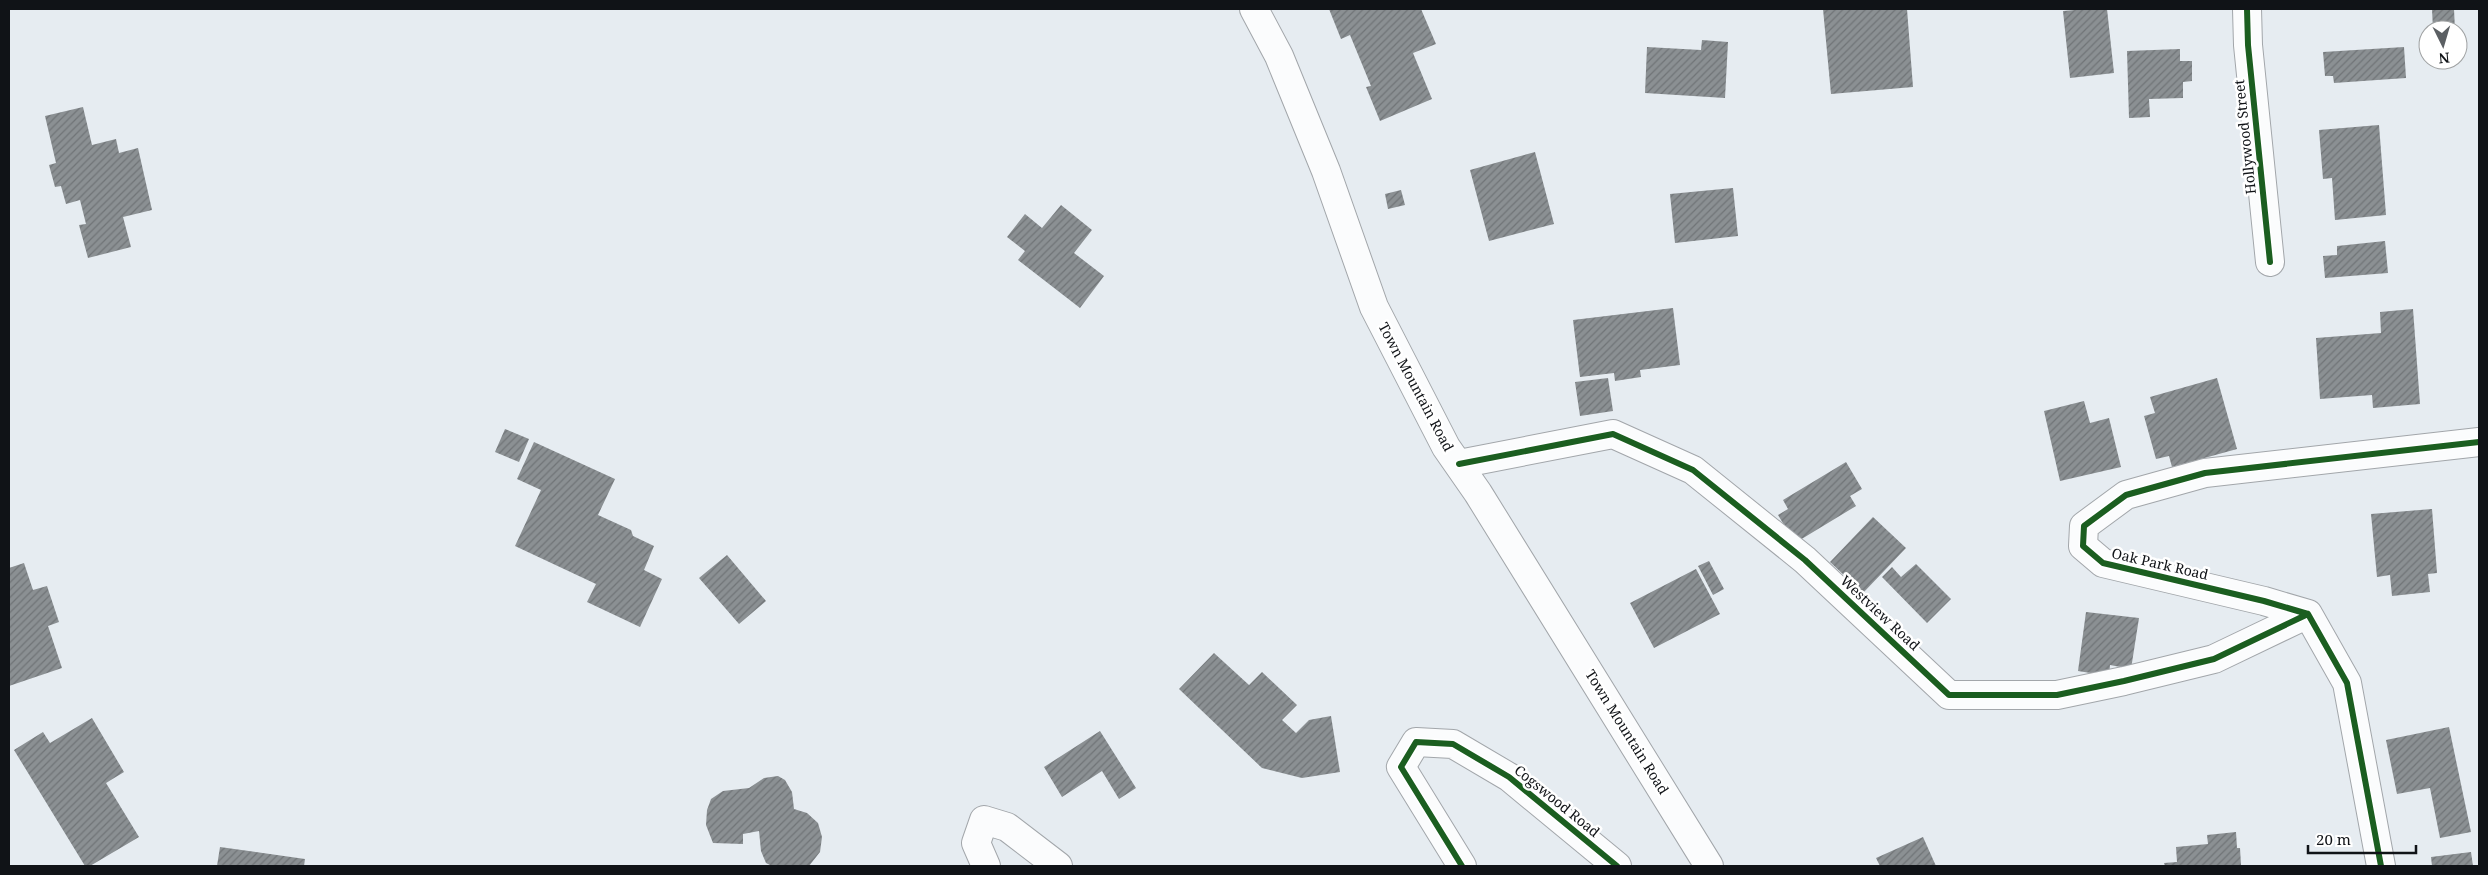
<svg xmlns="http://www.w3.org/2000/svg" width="2488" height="875" font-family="'Noto Serif',serif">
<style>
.building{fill:url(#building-hatch)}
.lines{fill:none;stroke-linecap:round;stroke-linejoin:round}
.street-casing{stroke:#a2a6aa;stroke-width:30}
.secondary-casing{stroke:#a2a6aa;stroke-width:30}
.street{stroke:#fbfcfd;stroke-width:28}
.secondary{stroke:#fbfcfd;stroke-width:28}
.cycleway-casing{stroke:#fff;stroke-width:9}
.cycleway{stroke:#1b5e20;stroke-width:6}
.labels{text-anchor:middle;stroke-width:5;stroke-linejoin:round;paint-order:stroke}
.street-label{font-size:14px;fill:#101317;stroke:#fff}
</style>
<defs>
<pattern id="building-hatch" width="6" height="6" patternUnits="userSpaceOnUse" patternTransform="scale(1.25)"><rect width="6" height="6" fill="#8b9093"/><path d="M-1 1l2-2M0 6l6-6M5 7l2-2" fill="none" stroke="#707477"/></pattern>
</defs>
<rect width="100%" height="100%" fill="#e6ecf1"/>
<!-- building -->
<path class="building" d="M1329,9H1421L1436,44L1413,53L1432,99L1380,121L1366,87L1371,86L1350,35L1341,39Z
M1823,9H1907L1913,87L1831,94Z
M2087,9H2107L2114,73L2070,78L2063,11Z
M2432,9H2454L2455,30H2433Z
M1702,40L1728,42L1725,98L1645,93L1647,47L1701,50Z
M2404,47L2406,78L2334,83L2333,76H2325L2323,52Z
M2180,49V61H2192V81L2183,82V98L2149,99L2150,117L2129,118L2127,51Z
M83,107L92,145L116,139L119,153L138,148L152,210L123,217L131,247L88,258L79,225L86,224L80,200L66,204L61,186L55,187L49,165L56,163L45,116Z
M2379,125L2386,215L2335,220L2332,178L2323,179L2319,130Z
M1535,152L1554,224L1489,241L1470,170Z
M1733,188L1738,236L1675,243L1670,194Z
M1401,190L1405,205L1388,209L1385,194Z
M1061,205L1092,230L1074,253L1104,276L1080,308L1018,260L1025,251L1007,237L1025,214L1042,228Z
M2385,241L2388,273L2325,278L2323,256L2337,255V246Z
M1673,308L1680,365L1640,370L1641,377L1615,381L1614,373L1580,377L1573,320Z
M2413,309L2420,404L2373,408L2372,395L2320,399L2316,338L2381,333L2380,312Z
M1608,378L1613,411L1580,416L1575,382Z
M2217,378L2237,449L2172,467L2169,456L2156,459L2144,416L2155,413L2150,397Z
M2084,401L2090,423L2109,418L2121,467L2060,481L2044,411Z
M505,429L529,439L519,462L495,452Z
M534,442L615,479L598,515L631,530L633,536L654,546L644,570L662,579L640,627L587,602L596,584L515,546L541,490L517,479Z
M1846,462L1862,489L1850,496L1856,506L1795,543L1778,515L1788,509L1783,500Z
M2432,509L2437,573L2428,574L2430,592L2392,596L2390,575L2377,577L2371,514Z
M1873,517L1906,548L1863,593L1830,562Z
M727,555L766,601L739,624L699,578Z
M1709,561L1724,589L1713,595L1698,566Z
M24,563L33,590L47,586L59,622L48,626L62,668L9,686V568Z
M1916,564L1951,599L1927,623L1882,577L1892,567L1901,577Z
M1696,569L1720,614L1654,648L1630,603Z
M2086,612L2139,618L2131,669L2110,665L2109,676L2078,671Z
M1214,653L1249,685L1262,672L1297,705L1282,720L1296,733L1309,720L1331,716L1340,772L1302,778L1262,768L1179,689Z
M92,718L124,772L106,783L139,837L90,866H85L14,750L43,732L50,743Z
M2449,727L2471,832L2440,838L2430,788L2397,794L2386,740Z
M1100,731L1136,788L1119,799L1102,771L1062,797L1044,767Z
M778,776L785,780L792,792L794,809L807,813L818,823L822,837L820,852L809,866H772L766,863L761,851L759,831L743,834V844L713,843L706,825L707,810L711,799L723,791L749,788L764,778Z
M2236,832L2237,848H2240L2241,865L2239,866H2165L2164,863L2177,862L2176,847L2208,844L2207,835Z
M1923,837L1936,866H1880L1876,858Z
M220,847L305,859L304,866H217Z
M2471,852L2473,866H2432L2431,857Z"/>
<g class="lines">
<!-- street casing -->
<g class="street-casing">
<path id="street" d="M2247,9L2248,45L2270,262
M1459,464L1613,434L1693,470L1805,560L1949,695H2057L2124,681L2214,659L2308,614
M986,866L976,843L984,820L1007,827L1058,866
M1462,866L1401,767L1416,742L1453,744L1509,777L1617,866
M2381,866L2347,683L2308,614L2264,601L2103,563L2083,546L2084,526L2126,495L2205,473L2479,442"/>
</g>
<!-- secondary casing -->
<g class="secondary-casing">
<path id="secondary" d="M1254,9L1279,56L1326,171L1374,307L1446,447L1478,493L1709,866"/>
</g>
<!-- street -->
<use href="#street" class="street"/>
<!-- secondary -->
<use href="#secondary" class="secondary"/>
<!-- cycleway casing -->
<g class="cycleway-casing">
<path id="cycleway" d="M2247,9L2248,45L2270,262
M1459,464L1613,434L1693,470L1805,560L1949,695H2057L2124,681L2214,659L2308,614
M1462,866L1401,767L1416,742L1453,744L1509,777L1617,866
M2381,866L2347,683L2308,614L2264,601L2103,563L2083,546L2084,526L2126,495L2205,473L2479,442"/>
</g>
<!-- cycleway -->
<use href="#cycleway" class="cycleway"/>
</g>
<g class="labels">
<!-- street labels -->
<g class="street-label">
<text transform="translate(2245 137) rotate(-96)" y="5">Hollywood Street</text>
<text transform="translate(1416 387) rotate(62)" y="5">Town Mountain Road</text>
<text transform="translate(2160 564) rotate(13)" y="5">Oak Park Road</text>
<text transform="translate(1880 613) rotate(43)" y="5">Westview Road</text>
<text transform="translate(1627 732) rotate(58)" y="5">Town Mountain Road</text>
<text transform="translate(1557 801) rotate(39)" y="5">Cogswood Road</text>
</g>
</g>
<!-- border -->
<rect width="2488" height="875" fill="none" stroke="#101317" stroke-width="20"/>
<!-- north arrow -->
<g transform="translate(2443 45) rotate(175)"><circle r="24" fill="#ffffff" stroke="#9fa1a2"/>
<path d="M0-4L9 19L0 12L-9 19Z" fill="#5b5f63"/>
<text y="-8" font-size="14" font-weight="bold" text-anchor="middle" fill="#101317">N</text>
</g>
<!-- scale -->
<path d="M2308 845v8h108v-8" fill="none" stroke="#101317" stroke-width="2.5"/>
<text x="2316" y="845" font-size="15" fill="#101317" stroke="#ffffff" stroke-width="4" paint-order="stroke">20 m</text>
</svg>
